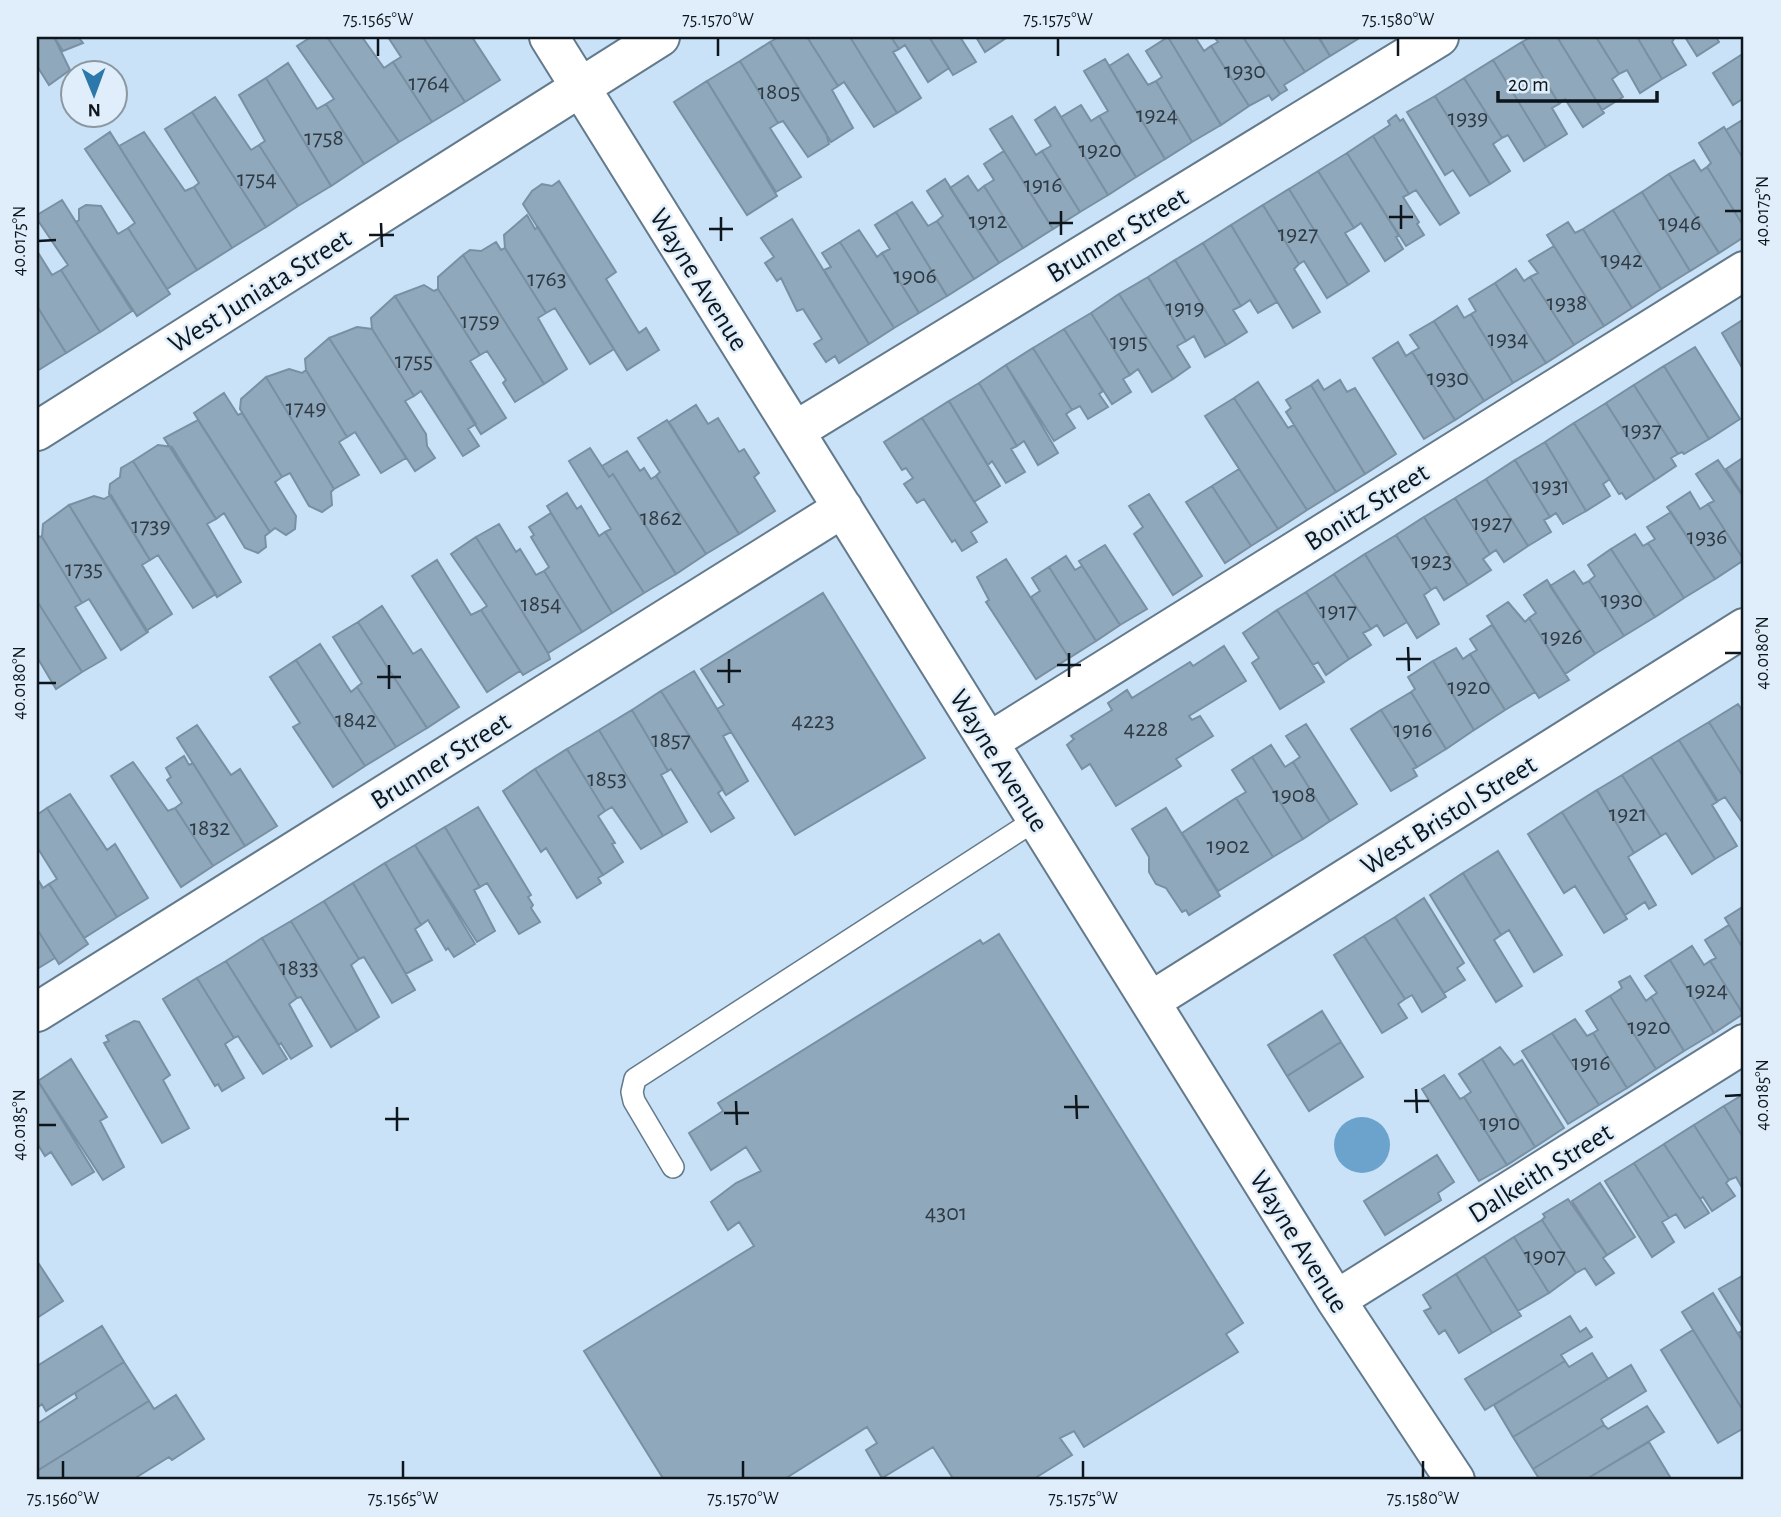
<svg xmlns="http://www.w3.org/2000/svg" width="1781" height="1517" font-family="'Alegreya Sans',sans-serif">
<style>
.water{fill:#6ca3cd}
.building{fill:#90a8bb;stroke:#7890a2;stroke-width:2}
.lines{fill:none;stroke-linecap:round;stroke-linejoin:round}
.lane-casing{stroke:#637a8c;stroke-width:24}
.street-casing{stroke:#637a8c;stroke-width:42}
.lane{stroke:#fff;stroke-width:21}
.street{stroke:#fff;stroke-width:38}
.ticks{fill:none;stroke:#0d161d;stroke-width:2.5}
.labels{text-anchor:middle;stroke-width:5;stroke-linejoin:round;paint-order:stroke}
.number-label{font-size:24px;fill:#2e3a44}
.street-label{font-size:28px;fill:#0d161d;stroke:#dfeefa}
.neatline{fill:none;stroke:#0d161d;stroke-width:2.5}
.ticks-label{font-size:18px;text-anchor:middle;fill:#0d161d}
</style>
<rect width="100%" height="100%" fill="#c9e2f7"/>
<!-- water -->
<path class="water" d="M1334 1145a28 28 0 1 1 56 0a28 28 0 1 1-56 0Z"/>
<!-- building -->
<path class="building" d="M37,37H54L70,70L49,85L37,66Z
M54,37H84L80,39L83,43L63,51Z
M311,37H327L399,142L364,164L326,104L334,99L297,46Z
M327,37H362L384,68L393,62L432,122L399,142Z
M388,37H423L465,102L432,122L393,62L401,57Z
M423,37H472L500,80L465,102Z
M779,37H807L838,86L832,90L853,128L831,142L770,42Z
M807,37H850L897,113L874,127L844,82L838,86Z
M850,37H891L899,49L893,52L921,98L897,113Z
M891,37H929L949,68L928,82L905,45L899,49Z
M929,37H960L976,62L953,75Z
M976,37H1005L1006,38L985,52Z
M1168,37H1195L1204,51L1211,46L1249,106L1221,125Z
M1168,37L1221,125L1192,142L1156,81L1162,77L1146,51Z
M1214,37H1243L1280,94L1272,100L1269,95L1249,106L1211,46L1218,42Z
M1243,37H1282L1305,72L1284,85L1287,90L1280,94Z
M1282,37H1318L1330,56L1305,72Z
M1319,37H1361L1330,56Z
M1531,37H1557L1604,113L1583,127L1565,99L1559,104L1522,42Z
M1557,37H1596L1619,74L1612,79L1623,97L1602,110Z
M1596,37H1637L1662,79L1640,93L1627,70L1619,74Z
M1637,37H1675L1672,42L1686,65L1662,79Z
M1685,37H1716L1719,42L1697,56Z
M770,42L826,133L829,144L808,157L783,121L778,123L740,61Z
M1522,42L1559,104L1552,108L1567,134L1546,147L1493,60Z
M1744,53V98L1733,105L1713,73Z
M1128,54L1148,85L1156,81L1192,142L1165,159L1109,66Z
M1105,59L1165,159L1136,177L1099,116L1108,111L1084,71Z
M1493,60L1546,147L1524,161L1508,135L1502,138L1464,78Z
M740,61L778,123L770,128L801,177L776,192L707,81Z
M288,63L317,109L326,104L364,164L331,186L266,78Z
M266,78L331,186L298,206L259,145L265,141L239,95Z
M1464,78L1502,138L1493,144L1510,171L1490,184L1435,96Z
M707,81L777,196L747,215L674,102Z
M1435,96L1490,184L1470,196L1453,170L1445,175L1407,112Z
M215,97L251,150L259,145L298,206L266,227L192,112Z
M1081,105L1091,121L1099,116L1136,177L1108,195L1061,117Z
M1055,107L1108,195L1080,212L1042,151L1051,146L1035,120Z
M192,112L266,227L232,248L194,187L199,183L165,129Z
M1396,115L1400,121L1403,119L1459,213L1440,225L1416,190L1409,194L1373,136L1390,125L1388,121Z
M1012,116L1036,155L1042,151L1080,212L1053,229L990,129Z
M1744,119V160L1726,130Z
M1724,127L1744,160V227L1707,167L1711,163L1699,143Z
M110,132L197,270L167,289L128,228L135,223L85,149Z
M144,132L185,191L194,187L232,248L197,270L119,146Z
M1373,136L1409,194L1403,197L1419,222L1417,224L1424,235L1406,246L1347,153Z
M1004,151L1053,229L1023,248L984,186L994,180L984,164Z
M1347,153L1399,236L1396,237L1403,249L1385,261L1361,223L1354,228L1318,171Z
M1694,160L1701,171L1707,167L1744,227V237L1719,253L1669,174Z
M1318,171L1354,228L1345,233L1369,271L1348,285L1289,189Z
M1669,174L1719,253L1690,271L1642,192Z
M968,176L978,191L984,186L1023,248L999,263L950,188Z
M945,179L999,263L974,279L937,221L943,216L927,191Z
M559,181L616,272L606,279L639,333L646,328L659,350L627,370L523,204L532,191L542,184L552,186Z
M1289,189L1348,285L1327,298L1304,261L1299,264L1263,205Z
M1642,192L1690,271L1661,289L1613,210Z
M62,200L132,311L100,332L61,270L68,265L37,219V215Z
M912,202L928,226L937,221L974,279L947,296L896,212Z
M86,205L101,206L118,234L128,228L170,294L137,316L76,222L79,220V209Z
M1263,205L1299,264L1294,269L1320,312L1293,328L1231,225Z
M1613,210L1661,289L1632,308L1583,229Z
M896,212L947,296L919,313L882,253L890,249L875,225Z
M527,215L535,229L538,227L614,349L590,364L555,308L546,313L505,248L504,235Z
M792,219L869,344L839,363L835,356L826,362L814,344L822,339L803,309L797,311L781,278L777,281L765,263L774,257L761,238Z
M1568,222L1575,233L1583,229L1632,308L1604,326L1547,235Z
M1231,225L1277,302L1258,313L1250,300L1241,306L1203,243Z
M859,230L877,257L882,253L919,313L894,328L840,242Z
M496,242L501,250L505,248L546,313L538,318L567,369L544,384L463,255L470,250L481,251Z
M840,242L894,328L869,344L824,270L831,267L822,253Z
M1203,243L1241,306L1233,310L1247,332L1226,345L1175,260Z
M1554,246L1604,326L1574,345L1530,277L1538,273L1529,261Z
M37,251L52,275L61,270L100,332L66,353L37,306Z
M463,255L544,384L515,402L503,383L506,380L487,351L480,355L438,289V277Z
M1175,260L1226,345L1205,357L1194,336L1186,341L1148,277Z
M1516,269L1524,281L1530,277L1574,345L1546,363L1495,283Z
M1148,277L1186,341L1177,346L1190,367L1173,379L1119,294Z
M1495,283L1546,363L1513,383L1471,314L1476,311L1469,299Z
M424,285L434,291L438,289L480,355L470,361L506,418L481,434L395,296Z
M1119,294L1173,379L1152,392L1138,369L1130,375L1091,313Z
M395,296L476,424L468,429L479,446L463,456L421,391L414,396L372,329L371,318Z
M37,306L66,353L37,371Z
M1457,306L1464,318L1471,314L1513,383L1484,401L1434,321Z
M1091,313L1130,375L1123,379L1131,392L1112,404L1064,329Z
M1744,319V371L1722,333Z
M1434,321L1484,401L1455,420L1412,352L1419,348L1410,335Z
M357,327L372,329L414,396L405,401L426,434L427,446L435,458L415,471L329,338Z
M1064,329L1103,391L1099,394L1108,407L1088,419L1080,406L1072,410L1033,348Z
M329,338L406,458L381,473L355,432L347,437L306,370L305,359Z
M1398,342L1406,356L1412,352L1455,420L1424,439L1373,358Z
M1695,347L1740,419L1709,439L1664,366Z
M1033,348L1072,410L1066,414L1075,428L1054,441L1006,365Z
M1006,365L1058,453L1038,465L1024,441L1017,446L979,383Z
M1664,366L1709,439L1684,454L1682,452L1678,454L1634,385Z
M289,369L302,373L306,370L347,437L339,442L359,475L334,489L266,377Z
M266,377L334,489L331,492L332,505L322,512L309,506L290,473L282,477L240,409L241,399Z
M1318,380L1324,390L1340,380L1347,392L1355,388L1396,454L1365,474L1311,385Z
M1258,382L1288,428L1294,425L1336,492L1307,510L1234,398Z
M979,383L1017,446L1011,449L1025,472L1006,483L992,461L988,465L949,401Z
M1311,385L1365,474L1336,492L1286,412L1291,408L1286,400Z
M1634,385L1678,454L1671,458L1676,466L1655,480L1606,403Z
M224,393L238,415L242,413L282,477L275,482L296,516L295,529L286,535L275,528L270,532L194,413Z
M1234,398L1307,510L1278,529L1205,416Z
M949,401L1000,486L974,502L922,418Z
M1606,403L1655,480L1626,499L1622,493L1619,494L1574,423Z
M696,405L708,424L718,418L739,452L744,449L759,473L754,477L775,511L739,534L669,422Z
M922,418L987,522L971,532L977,542L962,551L955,540L952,542L924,499L917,503L904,484L913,478L906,468L902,470L884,442Z
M198,420L270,532L265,536L266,547L258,553L245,548L224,513L216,519L164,438Z
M667,420L739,534L706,554L656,476L660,472L638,438Z
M1574,423L1610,479L1603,484L1610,496L1586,511L1545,442Z
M1545,442L1586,511L1563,524L1556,513L1550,517L1515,460Z
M158,445L172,447L216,519L207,524L241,582L217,597L133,461Z
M590,448L609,477L613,474L676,574L644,593L605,532L611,529L569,461Z
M627,451L640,471L644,468L651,479L656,476L706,554L676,574L613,474L609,477L602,466Z
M1744,457V497L1726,469Z
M1515,460L1550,517L1544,520L1551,532L1528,546L1486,479Z
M1718,460L1744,498V560L1708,504L1714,501L1696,474Z
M133,461L216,594L193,608L158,555L150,560L109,494L110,484L120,477L121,468Z
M1239,469L1278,529L1251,546L1212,486Z
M1486,479L1528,546L1504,562L1496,550L1490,554L1455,498Z
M1212,486L1251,546L1225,563L1186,502Z
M1690,492L1700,509L1708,504L1744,560L1715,579L1667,507Z
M567,493L577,509L581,506L599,536L605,532L644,593L612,613L547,506Z
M1149,494L1202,576L1173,595L1134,534L1143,527L1129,506Z
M111,495L150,560L142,565L172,614L146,631L69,505L94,496L104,499Z
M1455,498L1490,554L1483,559L1491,570L1468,585L1424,517Z
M69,505L148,632L121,650L89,599L82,603L42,537L43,524Z
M1671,512L1715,579L1684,598L1648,543L1655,539L1647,527Z
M551,513L612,613L582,632L544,571L549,567L531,537L534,535L529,527Z
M1424,517L1468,585L1444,600L1436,587L1431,590L1396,535Z
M499,524L516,552L520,549L536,575L544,571L582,632L548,653L476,537Z
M1635,534L1643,546L1648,543L1684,598L1655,617L1611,549Z
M1396,535L1431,590L1424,595L1439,624L1417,638L1365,554Z
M37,536L42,537L82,603L75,607L106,658L82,672L37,601Z
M476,537L548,653L550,659L523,675L481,610L487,606L451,554Z
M1105,545L1147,609L1120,625L1079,561Z
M1611,549L1655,617L1624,636L1589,581L1595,576L1588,565Z
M1365,554L1407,622L1384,636L1377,625L1371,629L1334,574Z
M1066,556L1075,570L1082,566L1120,625L1096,641L1049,567Z
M1006,559L1069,658L1036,679L986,602L989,600L977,577Z
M437,560L471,615L481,610L520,671L487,692L412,576Z
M1049,567L1096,641L1069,658L1031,597L1040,591L1032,578Z
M1574,571L1583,584L1589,581L1624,636L1595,654L1550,586Z
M1334,574L1371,629L1363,633L1371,645L1349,659L1306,592Z
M1547,580L1595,654L1565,674L1529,618L1536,613L1524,595Z
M1306,592L1349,659L1326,675L1318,662L1313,665L1277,610Z
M823,593L925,758L795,835L717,709L724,705L701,669Z
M37,601L82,672L56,689L37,657Z
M1508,602L1525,622L1529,618L1569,680L1539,698L1487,616Z
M382,606L413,654L421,649L459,707L427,728L358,622Z
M1277,610L1324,682L1280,709L1252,663L1259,658L1243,633Z
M358,622L427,728L396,747L357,687L362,683L333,637Z
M1492,625L1535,692L1505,710L1470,654L1477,650L1470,639Z
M320,644L351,692L357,687L396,747L365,766L296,660Z
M1224,646L1246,681L1189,716L1192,720L1200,716L1213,736L1176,759L1181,766L1116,806L1090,764L1082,769L1067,745L1074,739L1071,736L1112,710L1108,703L1127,690L1132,698L1190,662L1193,666Z
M1456,648L1463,659L1470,654L1505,710L1474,730L1433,661Z
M296,660L365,766L333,787L293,727L300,723L270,677Z
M1433,661L1474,730L1446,749L1411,692L1415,689L1408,677Z
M694,671L731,732L723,736L748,781L726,795L661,691Z
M661,691L723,789L718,793L734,818L711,832L671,769L668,771L632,710Z
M1411,692L1446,749L1417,767L1381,710Z
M1738,704L1744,713V778L1709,722Z
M632,710L668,771L661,775L687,822L663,836L599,730Z
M1381,710L1417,767L1413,769L1417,776L1391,791L1351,729Z
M1709,722L1744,778V825L1725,797L1718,801L1679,740Z
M1306,724L1357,804L1330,821L1293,762L1300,757L1286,736Z
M197,725L231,775L240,769L277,826L245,846L177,738Z
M599,730L663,836L641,849L612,807L605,811L567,749Z
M1679,740L1717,802L1712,805L1737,846L1715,859L1651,757Z
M1271,745L1285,767L1293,762L1330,821L1303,839L1252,757Z
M567,749L605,811L598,816L615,843L612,844L623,862L603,875L535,769Z
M184,756L189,765L193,763L245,846L213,866L175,808L182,803L167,780L171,777L166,768Z
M1252,757L1303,839L1273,857L1236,798L1246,792L1232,770Z
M1651,757L1715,859L1692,874L1666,833L1661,836L1622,775Z
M133,762L168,811L175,808L213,866L181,887L111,776Z
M535,769L603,875L598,878L601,883L577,898L546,848L541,852L503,791Z
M1622,775L1661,836L1634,853L1597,790Z
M1597,790L1634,853L1628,857L1656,905L1649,909L1645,902L1625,915L1562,812Z
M70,794L107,850L115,844L148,898L117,917L47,808Z
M1236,798L1273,857L1218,891L1182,833Z
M478,807L531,895L528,897L533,905L531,908L540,922L519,934L487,883L480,887L445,827Z
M47,808L117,917L84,938L49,884L57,879L37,847V815Z
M1166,808L1220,896L1189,915L1186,910L1182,912L1166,888L1156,884L1149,872V857L1132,829Z
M1562,812L1627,919L1604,933L1575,886L1564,893L1528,834Z
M445,827L480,887L474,890L495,931L477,942L415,845Z
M415,845L475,944L454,957L448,948L446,950L428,920L421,925L385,863Z
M1498,851L1562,955L1534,972L1509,930L1501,935L1463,873Z
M385,863L421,925L415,929L432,960L406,974L353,883Z
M1463,873L1501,935L1494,940L1522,986L1496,1002L1430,895Z
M37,878L43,888L49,884L88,944L59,964L37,929Z
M353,883L415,990L392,1003L364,957L359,959L324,901Z
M1424,898L1464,963L1457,968L1465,980L1444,993L1395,917Z
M324,901L359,959L351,965L379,1017L357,1031L291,921Z
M1744,906V950L1725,918Z
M1395,917L1446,997L1422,1012L1412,995L1405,999L1364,936Z
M291,921L357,1031L331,1047L301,997L297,998L262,938Z
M1729,925L1744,950L1743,1014L1710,961L1716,958L1705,940Z
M37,929L55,958L37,969Z
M999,934L1243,1323L1226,1334L1238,1352L1084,1447L1074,1431L1060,1438L1072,1455L1032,1480H954L933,1447L882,1478L866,1450L877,1443L867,1427L783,1480H664L584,1351L754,1246L739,1222L728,1230L711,1202L736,1183L761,1171L746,1147L711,1170L689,1133L723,1111L718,1103L980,940L983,944Z
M1364,936L1405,999L1398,1004L1407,1018L1382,1033L1334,955Z
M262,938L297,998L289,1004L312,1046L291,1059L281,1043L279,1045L226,961Z
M1692,946L1704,965L1710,961L1743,1014L1714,1033L1670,960Z
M1670,960L1714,1033L1684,1051L1651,997L1657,993L1645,976Z
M226,961L287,1059L263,1074L238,1036L234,1038L197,978Z
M1630,976L1646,1001L1651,997L1684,1051L1656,1069L1610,996L1622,988L1619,982Z
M197,978L234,1038L225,1044L244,1078L222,1091L218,1084L215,1086L163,999Z
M1610,996L1656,1069L1627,1088L1593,1033L1598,1030L1586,1011Z
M1322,1011L1341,1042L1287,1076L1268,1045Z
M1575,1019L1587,1036L1593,1033L1627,1088L1599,1105L1552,1033Z
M134,1021L139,1022L170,1075L163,1080L189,1128L162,1143L104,1043L109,1041L106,1036Z
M1552,1033L1599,1105L1568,1124L1522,1051Z
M1341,1042L1363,1077L1309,1111L1287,1076Z
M1500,1047L1514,1065L1522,1060L1564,1128L1535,1147L1482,1059Z
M71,1059L107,1117L100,1121L124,1167L103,1180L38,1081Z
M1482,1059L1535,1147L1507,1165L1464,1097L1471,1092L1459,1074Z
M1444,1075L1460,1099L1464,1097L1507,1165L1479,1181L1422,1089Z
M38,1081L94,1172L72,1185L51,1152L45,1156L37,1143Z
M1744,1094V1139L1724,1106Z
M1724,1106L1744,1139V1191L1736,1177L1729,1180L1694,1125Z
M1694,1125L1729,1180L1726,1183L1735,1196L1712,1211L1703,1197L1700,1199L1664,1144Z
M1664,1144L1709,1213L1685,1228L1676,1214L1669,1218L1634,1163Z
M1437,1155L1454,1182L1438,1193L1441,1200L1385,1235L1364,1201Z
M1634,1163L1669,1218L1662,1222L1674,1242L1652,1257L1605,1181Z
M1600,1183L1635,1237L1607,1255L1572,1201Z
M1568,1199L1607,1255L1603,1258L1614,1273L1596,1285L1585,1268L1576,1273L1542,1220L1545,1217L1543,1214Z
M1542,1220L1576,1273L1549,1293L1514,1237Z
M1514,1237L1549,1293L1518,1311L1484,1256Z
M1484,1256L1521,1316L1492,1333L1456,1274Z
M37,1261L63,1301L37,1318Z
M1456,1274L1492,1333L1459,1353L1445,1330L1439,1334L1424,1311L1431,1308L1423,1295Z
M1744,1275V1344L1738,1333L1744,1330L1719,1289Z
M1713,1293L1744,1344V1412L1682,1312Z
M1570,1316L1580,1332L1586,1328L1592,1337L1561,1355L1565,1361L1485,1410L1465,1379Z
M102,1326L124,1362L46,1411L42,1404L37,1408V1366Z
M1693,1330L1744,1412V1428L1718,1443L1661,1350Z
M1592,1353L1608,1379L1513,1437L1494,1405L1565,1361L1569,1367Z
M124,1362L149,1401L37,1471V1424L77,1398L75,1393Z
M1631,1365L1646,1391L1601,1419L1604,1425L1533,1469L1513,1437Z
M176,1395L204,1439L172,1460L169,1457L132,1480H37V1471L149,1401L154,1409Z
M1647,1406L1664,1432L1585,1480H1540L1533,1469L1604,1425L1608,1429Z
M1649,1442L1670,1477L1665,1480H1585Z"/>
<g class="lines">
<!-- lane casing -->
<g class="lane-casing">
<path id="lane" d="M673,1167L634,1101L632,1092L635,1079L1037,819"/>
</g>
<!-- street casing -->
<g class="street-casing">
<path id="street" d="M549,37L1336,1300L1455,1480
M37,431L660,37
M795,431L1439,37
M989,742L1744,271
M1151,1001L1744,628
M37,1012L843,508
M1336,1300L1744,1044"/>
</g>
<!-- lane -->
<use href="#lane" class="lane"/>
<!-- street -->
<use href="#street" class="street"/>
</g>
<!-- ticks -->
<path class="ticks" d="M378,38V56M718,38V56M1058,38V56M1398,38V56M1401,205V229M1061,211V235M1725,211H1742M721,217V241M1389,217H1413M381,223L382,247M1049,223H1073M709,229H733M369,235H394M38,241L56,240M1408,647L1409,671M1069,653V677M1725,653H1742M729,659V683M1396,659H1421M389,665V689M1057,665H1081M717,671H741M377,677H401M38,683H56M1416,1089L1417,1113M1076,1095L1077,1119M1725,1096L1742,1095M736,1101L737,1125M1404,1101H1429M397,1107V1131M1064,1107H1089M724,1113H749M385,1119H409M38,1125H56M63,1461V1478M403,1461V1478M743,1461V1478M1083,1461V1478M1423,1461V1478"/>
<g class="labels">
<!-- number labels -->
<g class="number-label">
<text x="1245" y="78">1930</text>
<text x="429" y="90">1764</text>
<text x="779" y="99">1805</text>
<text x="1157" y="122">1924</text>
<text x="1468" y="125">1939</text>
<text x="324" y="145">1758</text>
<text x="1100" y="157">1920</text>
<text x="257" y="186">1754</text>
<text x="1043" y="192">1916</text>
<text x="988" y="228">1912</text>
<text x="1680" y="230">1946</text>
<text x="1298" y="241">1927</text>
<text x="1622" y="267">1942</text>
<text x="915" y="283">1906</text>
<text x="547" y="286">1763</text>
<text x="1567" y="310">1938</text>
<text x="1185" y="315">1919</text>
<text x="480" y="328">1759</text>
<text x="1508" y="346">1934</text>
<text x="1129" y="349">1915</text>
<text x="414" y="368">1755</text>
<text x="1448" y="385">1930</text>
<text x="306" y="415">1749</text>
<text x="1642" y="437">1937</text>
<text x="1551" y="493">1931</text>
<text x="661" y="525">1862</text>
<text x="1492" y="530">1927</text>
<text x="151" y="533">1739</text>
<text x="1707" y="544">1936</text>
<text x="1432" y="568">1923</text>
<text x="84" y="576">1735</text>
<text x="1622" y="607">1930</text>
<text x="541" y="611">1854</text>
<text x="1338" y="618">1917</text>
<text x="1562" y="644">1926</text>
<text x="1469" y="694">1920</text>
<text x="356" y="727">1842</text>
<text x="813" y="728">4223</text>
<text x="1146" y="736">4228</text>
<text x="1413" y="737">1916</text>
<text x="671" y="747">1857</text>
<text x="607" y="786">1853</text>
<text x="1294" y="802">1908</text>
<text x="1628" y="821">1921</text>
<text x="210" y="835">1832</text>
<text x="1228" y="853">1902</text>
<text x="299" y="975">1833</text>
<text x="1707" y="997">1924</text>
<text x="1649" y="1034">1920</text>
<text x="1591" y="1070">1916</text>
<text x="1500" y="1130">1910</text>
<text x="946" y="1220">4301</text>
<text x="1545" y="1263">1907</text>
</g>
<!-- street labels -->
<g class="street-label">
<text transform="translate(1117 234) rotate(-31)" y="10">Brunner Street</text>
<text transform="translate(700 279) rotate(58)" y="10">Wayne Avenue</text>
<text transform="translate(259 290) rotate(-32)" y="10">West Juniata Street</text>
<text transform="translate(1366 506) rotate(-32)" y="10">Bonitz Street</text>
<text transform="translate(440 760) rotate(-32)" y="10">Brunner Street</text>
<text transform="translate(1000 760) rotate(58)" y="10">Wayne Avenue</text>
<text transform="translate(1448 814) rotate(-32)" y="10">West Bristol Street</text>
<text transform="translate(1540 1172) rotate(-32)" y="10">Dalkeith Street</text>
<text transform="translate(1300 1241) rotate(58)" y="10">Wayne Avenue</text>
</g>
</g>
<!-- border -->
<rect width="1781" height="1517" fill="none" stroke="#dfeefa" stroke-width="77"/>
<!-- north arrow -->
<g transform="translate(94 94) rotate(179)"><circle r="33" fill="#dfeefa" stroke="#8b98a2" stroke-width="2"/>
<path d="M0-5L12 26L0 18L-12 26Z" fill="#2c78ab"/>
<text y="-10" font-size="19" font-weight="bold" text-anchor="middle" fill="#0d161d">N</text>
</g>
<!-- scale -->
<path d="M1498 91v10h159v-10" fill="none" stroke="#0d161d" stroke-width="3.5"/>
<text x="1508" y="91" font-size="21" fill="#0d161d" stroke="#dfeefa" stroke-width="5" paint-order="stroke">20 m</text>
<rect x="38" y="38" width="1704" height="1440" class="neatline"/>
<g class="ticks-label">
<text x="378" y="25">75.1565°W</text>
<text x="718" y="25">75.1570°W</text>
<text x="1058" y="25">75.1575°W</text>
<text x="1398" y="25">75.1580°W</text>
<text transform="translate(1762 211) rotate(-90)" y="6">40.0175°N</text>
<text transform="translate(19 241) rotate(-90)" y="6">40.0175°N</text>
<text transform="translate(1762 653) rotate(-90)" y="6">40.0180°N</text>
<text transform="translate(19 683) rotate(-90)" y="6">40.0180°N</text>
<text transform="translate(1762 1095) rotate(-90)" y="6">40.0185°N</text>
<text transform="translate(19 1125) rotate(-90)" y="6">40.0185°N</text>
<text x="63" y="1504">75.1560°W</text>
<text x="403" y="1504">75.1565°W</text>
<text x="743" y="1504">75.1570°W</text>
<text x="1083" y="1504">75.1575°W</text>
<text x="1423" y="1504">75.1580°W</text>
</g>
</svg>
